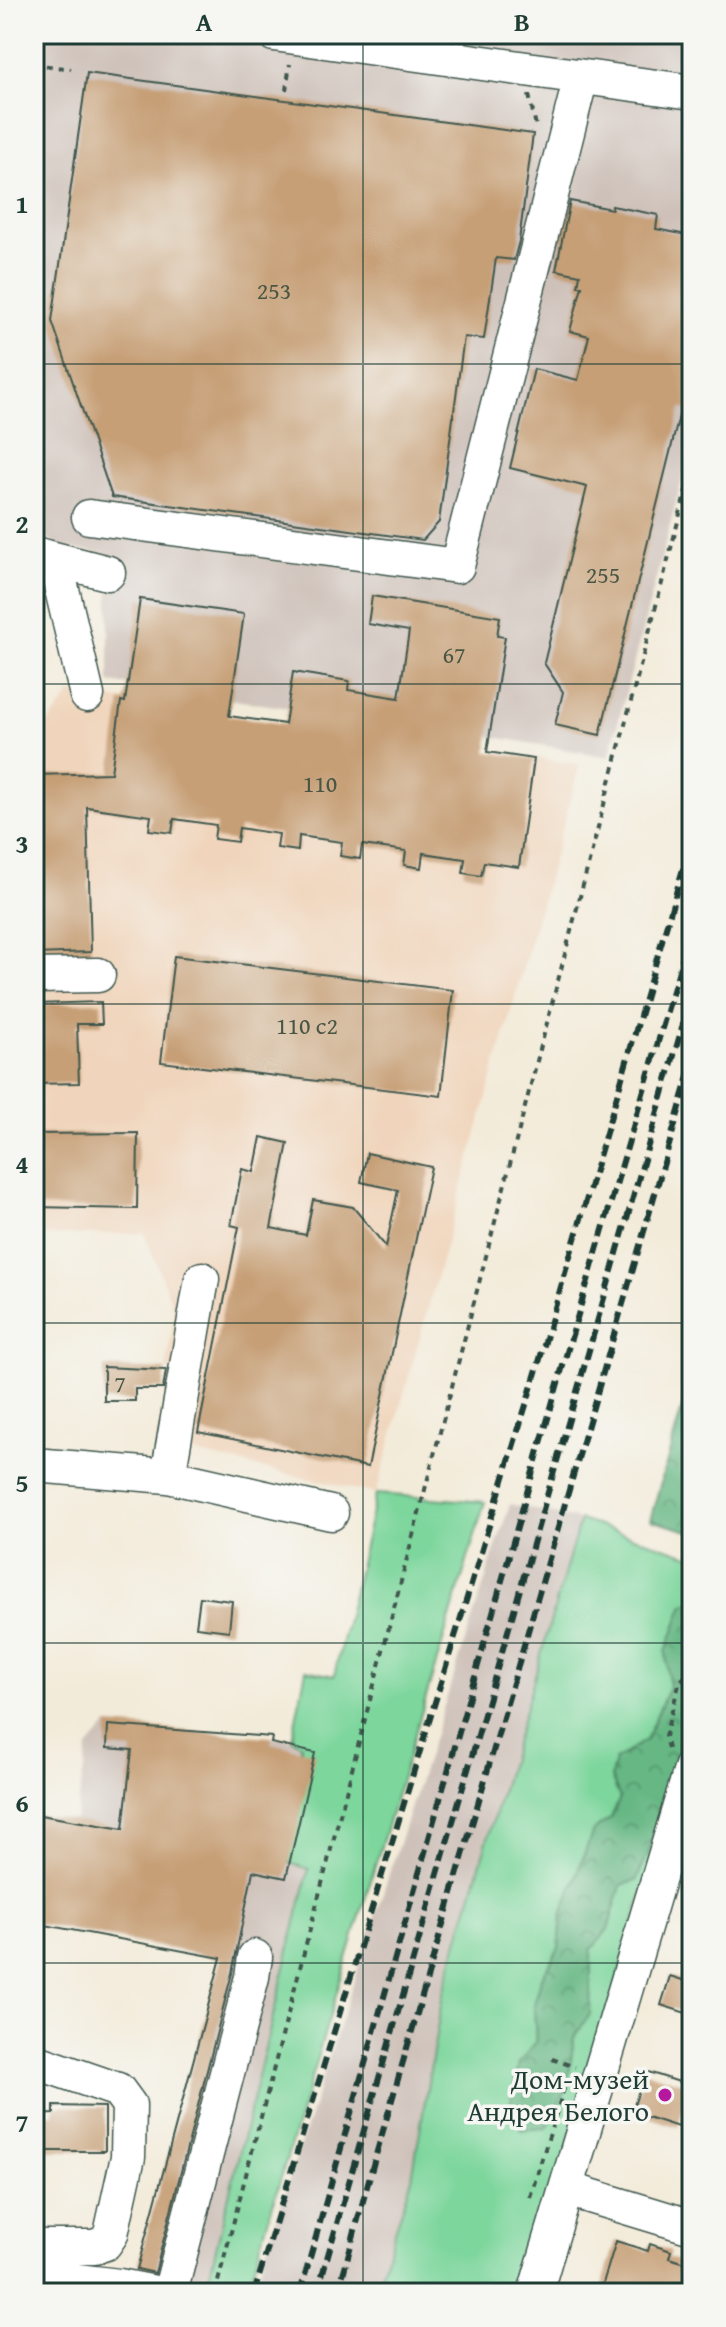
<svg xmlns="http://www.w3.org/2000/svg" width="726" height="2327" font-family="'Gentium Book Plus',serif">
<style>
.built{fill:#f0d5bc}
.industrial{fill:#cec1b9}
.green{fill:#7dd69c;stroke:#4e8a68;stroke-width:2}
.forest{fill:url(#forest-crowns);stroke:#427a5c;stroke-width:2}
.building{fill:#c69f76}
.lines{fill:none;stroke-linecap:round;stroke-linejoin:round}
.minor-casing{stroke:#3f574d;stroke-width:37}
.path{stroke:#3f574d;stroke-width:4;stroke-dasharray:6 6;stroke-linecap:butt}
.minor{stroke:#fff;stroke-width:34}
.rail{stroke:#1f3d34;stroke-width:6;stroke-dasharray:12 6;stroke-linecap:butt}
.grid{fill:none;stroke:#1f3d34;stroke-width:2;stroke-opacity:0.55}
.poi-dot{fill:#b5179e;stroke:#f6f6f2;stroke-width:3}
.labels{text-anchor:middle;stroke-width:7;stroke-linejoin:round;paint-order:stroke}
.number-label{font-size:24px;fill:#495644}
.poi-label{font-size:28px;fill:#1f3d34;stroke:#f6f6f2;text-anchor:end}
.neatline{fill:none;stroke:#1f3d34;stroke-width:3}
.grid-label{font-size:26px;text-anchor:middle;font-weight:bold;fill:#1f3d34}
</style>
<defs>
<pattern id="forest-crowns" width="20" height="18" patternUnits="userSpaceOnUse" patternTransform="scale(2)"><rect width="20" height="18" fill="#66b784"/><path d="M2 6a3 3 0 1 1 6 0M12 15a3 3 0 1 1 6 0" fill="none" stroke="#53966d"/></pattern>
</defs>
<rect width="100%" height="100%" fill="#f6f6f2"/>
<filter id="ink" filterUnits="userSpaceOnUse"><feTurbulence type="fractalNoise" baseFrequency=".0125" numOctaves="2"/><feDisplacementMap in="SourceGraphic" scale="16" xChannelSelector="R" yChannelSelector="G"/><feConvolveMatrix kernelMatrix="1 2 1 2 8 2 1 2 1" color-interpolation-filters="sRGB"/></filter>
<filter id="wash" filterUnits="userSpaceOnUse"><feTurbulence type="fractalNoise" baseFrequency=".006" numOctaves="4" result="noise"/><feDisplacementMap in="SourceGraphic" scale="32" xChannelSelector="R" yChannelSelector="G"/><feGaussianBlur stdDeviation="1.8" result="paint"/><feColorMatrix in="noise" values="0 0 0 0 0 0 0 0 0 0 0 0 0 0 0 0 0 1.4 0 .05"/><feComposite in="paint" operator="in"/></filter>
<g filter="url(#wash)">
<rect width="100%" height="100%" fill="#f3ebd9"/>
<!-- built -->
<path class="built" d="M71,693L580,764L376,1494L155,1444L171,1371L166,1370L175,1311L144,1233L34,1236V742Z"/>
<!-- industrial -->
<path class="industrial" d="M34,34H692V442L609,757L506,739L109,682V554L64,548L41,535L34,502Z
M510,1504L580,1520L443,1993L412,2178L375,2293H252Z
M108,1725L292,1739L301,1745L289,1863L309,1869L205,2293H132L221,1959L34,1923V1814L75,1820L88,1748Z"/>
<!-- green -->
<path class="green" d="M376,1494L485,1502L246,2293H205L309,1869L289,1863L301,1750V1745L292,1739L306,1670L334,1676Z
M580,1520L692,1556V1602L684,1604L666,1652L669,1687L646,1740L615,1760L611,1777L620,1798L611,1818L593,1831L562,1915L559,1948L541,1980L534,2005L536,2042L519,2064L567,2088L574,2038L590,2014L591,1950L608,1929L621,1885L636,1881L648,1854L692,1707V1727L524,2293H375L412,2178L443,1993Z"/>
<!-- forest -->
<path class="forest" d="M692,1374V1532L650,1520Z
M692,1602V1707L648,1854L636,1881L621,1885L608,1929L591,1950L590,2014L574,2038L567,2088L547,2128L521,2130L510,2108L519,2063L536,2042L534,2005L541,1980L559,1948L562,1915L593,1831L611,1818L620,1798L611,1777L615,1760L646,1740L669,1687L666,1652L684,1604Z"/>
<g id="blocks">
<!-- building -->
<path class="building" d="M87,73L533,134L519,241L514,260L496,258L484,339L464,337L439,522L423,540L112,497L52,321Z
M570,201L612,209V206L658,215L656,229L692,236V411L681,408L600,735L555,725L563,692L544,663L587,487L510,468L534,369L578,380L589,336L570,331L582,286H578L580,275L556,270Z
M372,596L500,617L497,636L505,637L487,752L534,759L519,867L484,862L481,876L463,873L465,859L423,853L421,868L404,865L406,851L362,845L360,859L340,856L342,842L299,836L298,851L277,848L279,834L239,828L237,842L214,839L216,825L174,819L172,833L149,830L151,816L87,807L91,952L34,954V775L111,773L121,701L125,702L140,599L244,614L229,716L285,724L293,672L349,681L348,690L399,698L409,631L368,624Z
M174,956L453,990L441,1096L161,1062Z
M101,1002L102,1024H77L79,1083L34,1084V1004Z
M138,1133L137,1209L34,1207V1134Z
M261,1137L288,1143L271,1228L306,1235L313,1200L353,1207L386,1247L398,1190L361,1182L367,1153L431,1167L368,1467L198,1432L239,1227L231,1225L242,1169L254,1172Z
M104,1367L166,1370L163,1389H135V1401H104Z
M200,1597L232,1601L229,1631L196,1627Z
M108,1725L272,1737L271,1743L315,1753L286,1878L253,1871L232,1973L155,2273L137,2269L221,1958L34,1923V1814L123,1829L132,1750L107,1748Z
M670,1976L692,1983V2015L661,2005Z
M645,2071L692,2086V2109L684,2106L678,2127L632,2112Z
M54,2106L105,2107V2151H34V2115L54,2114Z
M616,2241L648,2251L650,2244L671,2251L669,2258L692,2265V2293H600Z"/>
</g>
</g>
<g filter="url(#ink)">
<use href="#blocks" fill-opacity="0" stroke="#3f574d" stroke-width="2"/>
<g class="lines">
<!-- minor casing -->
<g class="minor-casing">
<path id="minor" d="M274,34L692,92
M89,517L457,566L581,77
M38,555L108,573
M55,560L87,695
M34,976L98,975
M34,1465L168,1476L331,1513
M168,1476L202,1279
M34,2061L118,2090L129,2105L128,2157L111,2234L105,2243L94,2247H34
M567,2189L692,2227
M34,2276L119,2286L155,2293
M170,2293L252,1977L255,1957
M535,2293L692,1766"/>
</g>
<!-- path -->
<path class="path" d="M516,38L542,34
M34,64L71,69
M286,90L290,64
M529,95L536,126
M668,1749L665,1736L680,1681L692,1671
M552,2059L575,2067
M530,2197L565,2085
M215,2293L692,468"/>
<!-- minor -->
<use href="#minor" class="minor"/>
<!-- rail -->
<path class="rail" d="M254,2293L537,1369L692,838
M300,2293L560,1376L692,926
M317,2293L692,993
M338,2293L369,2179L692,1066"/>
</g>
</g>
<!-- grid -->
<path class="grid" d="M363,34V2293M34,364H692M34,684H692M34,1004H692M34,1323H692M34,1643H692M34,1963H692"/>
<!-- markers -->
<circle class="poi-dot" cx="665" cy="2095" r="8"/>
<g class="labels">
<!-- number labels -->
<g class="number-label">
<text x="274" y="299">253</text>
<text x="603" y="583">255</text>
<text x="454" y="663">67</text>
<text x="320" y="792">110</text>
<text x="307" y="1034">110 с2</text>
<text x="120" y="1392">7</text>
</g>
<!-- poi labels -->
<g class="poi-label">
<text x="649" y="2089">Дом-музей<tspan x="649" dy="32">Андрея Белого</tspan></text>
</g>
</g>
<!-- margin -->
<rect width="726" height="2327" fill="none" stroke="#f6f6f2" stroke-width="88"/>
<rect x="44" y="44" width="638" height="2239" class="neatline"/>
<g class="grid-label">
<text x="204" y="31">A</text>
<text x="522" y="31">B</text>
<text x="22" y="213">1</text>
<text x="22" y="533">2</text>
<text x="22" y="853">3</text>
<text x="22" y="1173">4</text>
<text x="22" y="1492">5</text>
<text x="22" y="1812">6</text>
<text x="22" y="2132">7</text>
</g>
</svg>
